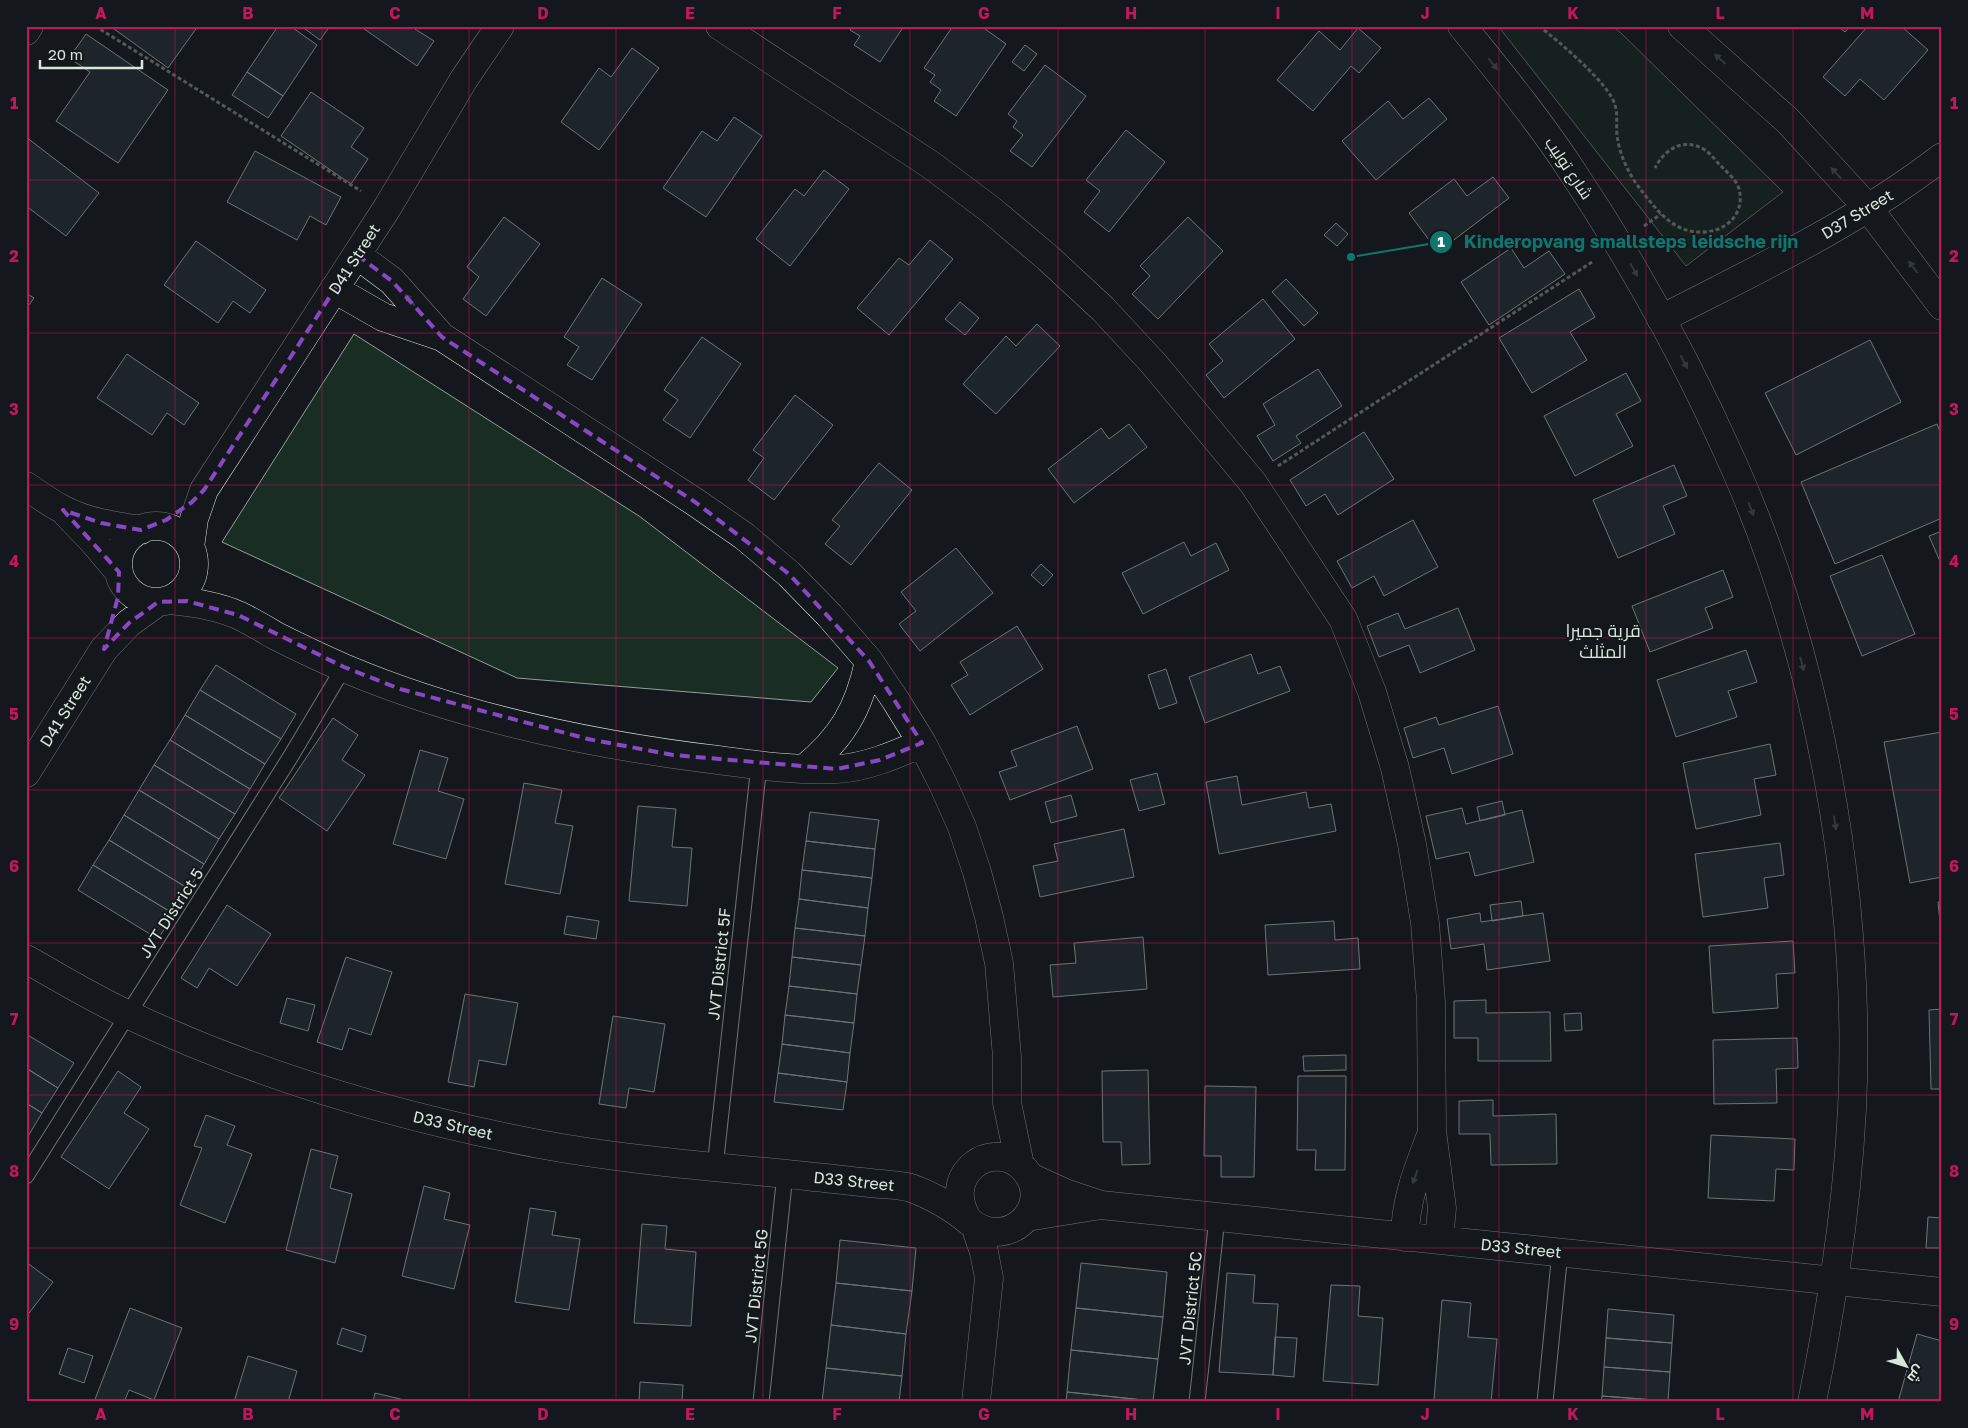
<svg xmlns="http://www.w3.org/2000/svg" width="1968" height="1428" font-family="'Golos Text',Cairo,sans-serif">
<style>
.green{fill:#1a2d24;stroke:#939e99}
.building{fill:#2c363c;stroke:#d8e6dc}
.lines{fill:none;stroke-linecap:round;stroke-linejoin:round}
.lane-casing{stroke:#d8e6dc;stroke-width:17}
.street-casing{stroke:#d8e6dc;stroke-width:29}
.secondary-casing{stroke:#d8e6dc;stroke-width:29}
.path{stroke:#9da8a2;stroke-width:3;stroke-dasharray:4 2.5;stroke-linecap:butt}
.lane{stroke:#14181c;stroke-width:15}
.street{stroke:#14181c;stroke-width:28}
.secondary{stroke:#14181c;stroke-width:28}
.oneway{fill:#59605f}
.marked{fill:none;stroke:#8948c3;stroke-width:4;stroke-dasharray:10 6;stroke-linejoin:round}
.grid{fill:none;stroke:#c2185b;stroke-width:1;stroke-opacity:0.55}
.labels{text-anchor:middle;stroke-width:4;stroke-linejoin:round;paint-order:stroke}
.street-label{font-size:16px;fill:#d8e6dc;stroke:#14181c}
.neighbourhood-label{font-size:18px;fill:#d8e6dc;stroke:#14181c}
.leader{fill:none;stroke:#0f766e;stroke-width:2}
.callout-dot{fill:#0f766e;stroke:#14181c;stroke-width:2}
.mark-label{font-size:15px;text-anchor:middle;font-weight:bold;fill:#fff}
.callout-label{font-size:18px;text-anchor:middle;font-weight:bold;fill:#0f766e;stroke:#14181c;stroke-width:4;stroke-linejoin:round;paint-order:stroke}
.neatline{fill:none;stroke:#c2185b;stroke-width:2}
.grid-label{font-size:16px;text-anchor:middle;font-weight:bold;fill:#c2185b}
</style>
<rect width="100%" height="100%" fill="#14181c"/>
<!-- green -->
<path class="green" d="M1498,26H1612L1621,33L1783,192L1686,266Z
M354,334L639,516L838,668L811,702L517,678L222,542Z"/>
<!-- building -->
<path class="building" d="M110,26H198L168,68Z
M278,26H290L317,45L283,96L247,72Z
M301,26H330L320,40Z
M360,26H417L415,29L434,41L417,66Z
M853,26H904L880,62L854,45L860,36L850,30Z
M953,26H981L1006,44L956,116L934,101L941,90L930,82L935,75L924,68Z
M1838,26H1850L1845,32Z
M1868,26H1901L1928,50L1884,100L1860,79L1845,96L1823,77Z
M1358,28L1381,48L1359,73L1351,66L1313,111L1277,80L1319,31L1340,50Z
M86,34L168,90L118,163L56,121L90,72L69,58Z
M1025,45L1037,54L1024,71L1012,62Z
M632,48L659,68L599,150L561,122L599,68L611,77Z
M1045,65L1086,96L1032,167L1010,151L1023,135L1013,127L1017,121L1008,114Z
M247,72L283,96L268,118L232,95Z
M311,92L364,128L351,147L368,159L351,184L281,136Z
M1429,98L1447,119L1376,180L1342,141L1388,101L1403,119Z
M734,117L762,136L706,217L663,188L702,131L717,141Z
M1126,130L1165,162L1109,232L1084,212L1100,191L1086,180Z
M26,137L99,193L66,236L26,206Z
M255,151L341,197L326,225L310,216L297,240L227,202Z
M824,170L849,189L790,266L756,239L795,189L804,196Z
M1493,177L1509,198L1438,252L1409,213L1454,179L1467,196Z
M504,217L540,244L486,316L463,299L479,277L467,267Z
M1188,217L1223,251L1158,319L1132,294L1150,276L1140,266Z
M1336,223L1348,234L1337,246L1324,235Z
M930,240L953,259L889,335L857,308L899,258L909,265Z
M196,241L266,290L250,313L233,301L218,323L164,285Z
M1511,248L1524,268L1549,251L1565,274L1489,325L1461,282Z
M602,278L642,304L592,380L567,365L579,347L564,337Z
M1286,279L1318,313L1304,326L1272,292Z
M1579,289L1595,317L1570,332L1587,360L1532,393L1499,338Z
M26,293L34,298L26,309Z
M1263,299L1295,339L1224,398L1206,375L1223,361L1209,344Z
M960,302L979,318L965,335L945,319Z
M1037,324L1060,346L996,414L963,384L1006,336L1016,346Z
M702,337L741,364L690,438L663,420L678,400L664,390Z
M1870,340L1901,402L1796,455L1765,393Z
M127,354L199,403L184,425L167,413L152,435L97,398Z
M1318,369L1342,406L1296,436L1301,443L1273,461L1257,436L1275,425L1263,404Z
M1626,373L1641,401L1616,414L1633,446L1575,476L1544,416Z
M795,395L833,425L774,500L748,480L764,458L753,450Z
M1129,424L1147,447L1074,503L1048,469L1101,428L1109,439Z
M1937,424L1942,436V518L1835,564L1801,482Z
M1364,432L1394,479L1338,515L1325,494L1306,506L1290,480Z
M879,463L912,490L851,565L825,544L840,526L832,520Z
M1674,465L1687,496L1663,506L1675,534L1618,558L1593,500Z
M1413,520L1438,567L1384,596L1374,576L1352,588L1337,561Z
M1942,531V566L1929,536Z
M1184,542L1191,556L1216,543L1229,570L1143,614L1122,573Z
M956,548L993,593L920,651L899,624L916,611L901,592Z
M1882,555L1915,634L1862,656L1830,576Z
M1041,564L1053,575L1043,586L1031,575Z
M1723,570L1733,597L1705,608L1713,628L1650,652L1632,606Z
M1458,608L1475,650L1420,673L1409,645L1379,657L1367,626L1398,613L1405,629Z
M1017,626L1043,669L970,715L951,685L968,675L960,662Z
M1746,650L1757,682L1728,691L1737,717L1676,737L1657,680Z
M1251,654L1258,674L1280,666L1290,691L1205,723L1189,677Z
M216,665L296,714L281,739L200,690Z
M1166,669L1177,703L1159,709L1148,675Z
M200,690L281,739L265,764L185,715Z
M1498,706L1513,754L1452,774L1444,748L1413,758L1404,728L1436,717L1439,725Z
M185,715L265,764L250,789L170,740Z
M333,718L358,735L342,760L365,775L327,831L279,798Z
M1077,726L1093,769L1010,800L999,772L1017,766L1011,751Z
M1942,732V877L1910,883L1884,742Z
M170,740L250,789L235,814L154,765Z
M1770,744L1776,775L1754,779L1761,815L1696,829L1683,763Z
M420,750L448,758L438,791L464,799L446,859L393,844Z
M154,765L235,814L219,839L139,790Z
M1157,773L1165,804L1139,811L1130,780Z
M1237,776L1242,805L1306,792L1309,808L1331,804L1336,831L1219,854L1206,782Z
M524,783L562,790L555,823L573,826L560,894L505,884Z
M139,790L219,839L204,864L124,815Z
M1071,795L1077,816L1051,823L1045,802Z
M1502,801L1505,815L1480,821L1477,807Z
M638,806L676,809L672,847L692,848L687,906L629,901Z
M1462,808L1466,824L1522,810L1534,862L1475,876L1469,852L1436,859L1426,816Z
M810,812L879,820L875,849L806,841Z
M124,815L204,864L189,889L109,840Z
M1124,829L1134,877L1040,897L1033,866L1058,861L1054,844Z
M109,840L189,889L174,914L93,865Z
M806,841L875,849L872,878L802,870Z
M1780,843L1784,875L1764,878L1768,908L1703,917L1695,854Z
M93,865L174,914L158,939L78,890Z
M802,870L872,878L868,908L799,899Z
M799,899L868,908L865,936L795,928Z
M1521,901L1523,916L1492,921L1490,905Z
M1938,902H1942V943Z
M227,905L271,934L237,986L209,968L197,988L181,978Z
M1480,913L1481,922L1543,913L1550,961L1487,970L1484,944L1451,949L1447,919Z
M567,916L599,921L596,939L564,934Z
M1334,921L1335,940L1358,938L1360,969L1268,975L1265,925Z
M795,928L865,936L861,965L792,957Z
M1143,937L1147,989L1053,997L1050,965L1076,963L1074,943Z
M1793,941L1795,973L1776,974L1778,1008L1713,1013L1709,946Z
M346,957L392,972L371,1035L349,1028L342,1050L317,1042Z
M792,957L861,965L857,994L789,986Z
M789,986L857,994L854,1023L785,1015Z
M465,994L518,1003L506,1065L479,1060L474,1087L448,1082Z
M287,998L315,1005L308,1031L280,1023Z
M1486,1000V1013L1550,1012L1551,1061H1478V1038H1454V1001Z
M1942,1009V1089H1931L1929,1010Z
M1581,1013L1582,1030L1565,1031L1564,1014Z
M785,1015L854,1023L850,1053L782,1044Z
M613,1016L665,1024L654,1092L629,1088L626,1108L599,1104Z
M26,1034L74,1063L58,1088L26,1068Z
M1797,1038L1798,1068L1776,1069L1777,1103L1714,1104L1713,1040Z
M782,1044L850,1053L847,1082L778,1073Z
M1346,1055V1070L1304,1071L1303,1056Z
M26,1068L58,1088L42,1113L26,1103Z
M1148,1070L1150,1164L1122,1165L1121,1142H1103L1102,1071Z
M118,1071L141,1087L124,1113L149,1129L109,1189L61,1157Z
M778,1073L847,1082L843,1110L774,1102Z
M1298,1076H1346L1345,1170H1315L1316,1150H1297Z
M1205,1086L1256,1087L1254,1177H1221V1156H1204Z
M1493,1100V1116L1556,1114L1557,1164L1491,1165L1490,1134H1459V1101Z
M26,1103L42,1113L27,1138L26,1137Z
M206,1115L235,1126L227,1145L252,1154L225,1223L180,1205L202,1148L194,1146Z
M1711,1135L1795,1139L1794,1170L1776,1169L1774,1201L1708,1198Z
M311,1149L338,1156L330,1188L352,1194L335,1263L286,1250Z
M424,1186L450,1193L444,1219L470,1225L454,1289L402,1276Z
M530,1208L556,1212L552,1235L580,1239L569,1310L515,1302Z
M1928,1217L1942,1218V1248H1926Z
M642,1224L667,1226L665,1249L696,1252L691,1326L634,1323Z
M840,1240L916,1248L912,1291L836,1283Z
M26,1262L53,1282L26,1317Z
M1081,1263L1167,1272L1163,1317L1076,1308Z
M1227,1273L1255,1275L1253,1303L1278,1304L1273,1375L1219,1372Z
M836,1283L912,1291L906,1334L831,1325Z
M1331,1285L1360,1286L1358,1316L1383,1318L1378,1385L1323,1381Z
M1442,1300L1471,1303L1468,1337L1497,1339L1491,1402L1434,1400Z
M130,1308L182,1328L154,1400L129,1390L124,1402H94Z
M1076,1308L1163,1317L1158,1359L1071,1350Z
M1608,1309L1674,1315L1672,1343L1606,1338Z
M831,1325L906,1334L902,1376L826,1368Z
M342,1328L366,1336L362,1352L337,1344Z
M1917,1334L1942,1341V1402H1898Z
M1275,1337L1297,1338L1294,1377L1273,1375Z
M1606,1338L1672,1343L1670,1372L1604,1367Z
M68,1348L93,1356L84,1383L59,1374Z
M1071,1350L1158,1359L1153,1401L1067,1392Z
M248,1356L297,1371L288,1402H234Z
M1604,1367L1670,1372L1668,1401L1602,1396Z
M826,1368L902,1376L899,1402H822Z
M640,1382L683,1385L682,1402H624H639Z
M1067,1392L1153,1401L1066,1402Z
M375,1393L413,1402H373Z
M1602,1396L1668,1401L1601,1402Z"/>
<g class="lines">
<!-- lane casing -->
<g class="lane-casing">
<path id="lane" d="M715,1167L759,765
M26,1176L291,756L344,667
M761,1402L785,1174
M1197,1402L1217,1218
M1545,1402L1560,1252"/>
</g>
<!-- street casing -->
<g class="street-casing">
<path id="street" d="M720,26L931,165L991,210L1048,258L1103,309L1154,364L1253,483L1343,619L1372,692L1395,768L1412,844L1425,923L1431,1002L1432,1131L1442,1208L1439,1240
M26,31L29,26
M357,255L392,281L441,336
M334,289L383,317L442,337L695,502L744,536L789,574L830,616L869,661L896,701L922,743L943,784L962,827L977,872L989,917L999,963L1007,1057V1103L1020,1165
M1661,319C1758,269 1855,224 1942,157
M26,486C38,494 50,503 62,509C86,522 114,526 141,530
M67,514L92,540L119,572
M118 564a38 38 0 1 1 76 0a38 38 0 1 1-76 0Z
M190,547L194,519L204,490L387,208L464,79L500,26
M169,600C192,602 217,606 238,615C251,621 264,629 276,636C298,647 321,658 344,668C460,717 593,745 718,760C756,765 797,771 836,769C865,768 895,755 922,743
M804,769C842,738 859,709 869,661
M26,773L104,649L129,623L158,602
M26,959C60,978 94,999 129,1015C259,1076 398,1117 539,1144C629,1161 722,1167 814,1177C836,1179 859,1182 881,1184C891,1185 902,1185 911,1188C931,1195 954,1208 970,1222C1009,1253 1056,1204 1024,1169C994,1137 939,1173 968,1220
M1030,1177L1065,1193L1101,1205L1942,1292
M1027,1217L1095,1206
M975,1226L984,1252L989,1278L976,1402
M1405,1237C1405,1200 1418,1169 1431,1135"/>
</g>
<!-- secondary casing -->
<g class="secondary-casing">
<path id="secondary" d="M1462,26C1499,72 1537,118 1570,168C1633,262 1688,362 1734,466C1819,658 1862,898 1852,1109C1847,1207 1832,1305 1812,1402
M1682,26L1788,121L1869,209L1942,306"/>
</g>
<!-- path -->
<path class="path" d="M95,26L361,191
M1539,26C1558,41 1609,83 1615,105C1618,114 1616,125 1617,135C1619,154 1629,175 1641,190C1657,211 1675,234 1704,232C1728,231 1747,211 1738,186C1735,179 1727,172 1721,166C1716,161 1711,154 1705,150C1685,137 1665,148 1655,168
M1644,226L1661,214
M1278,466L1592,262"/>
<!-- lane -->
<use href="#lane" class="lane"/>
<!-- street -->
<use href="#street" class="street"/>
<!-- secondary -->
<use href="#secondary" class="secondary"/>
</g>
<!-- one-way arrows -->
<defs><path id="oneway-solid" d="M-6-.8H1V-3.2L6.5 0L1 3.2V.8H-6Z" transform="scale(1.25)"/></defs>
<g class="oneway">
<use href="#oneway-solid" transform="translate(1720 59) rotate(-138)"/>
<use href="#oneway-solid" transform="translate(1493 64) rotate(51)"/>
<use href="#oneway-solid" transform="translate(1836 173) rotate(-133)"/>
<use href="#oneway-solid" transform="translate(1913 267) rotate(-127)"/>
<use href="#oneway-solid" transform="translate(1634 270) rotate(60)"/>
<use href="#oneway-solid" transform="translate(410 300) rotate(-131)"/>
<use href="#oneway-solid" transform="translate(1684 362) rotate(62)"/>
<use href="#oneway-solid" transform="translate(1751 509) rotate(69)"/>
<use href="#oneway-solid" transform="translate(1802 664) rotate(75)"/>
<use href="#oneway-solid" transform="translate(1835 823) rotate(81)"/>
<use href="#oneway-solid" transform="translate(1415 1177) rotate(110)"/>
</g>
<!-- marked area -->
<path d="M0 0H1968V1428H0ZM357,255L392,281L442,337L695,502L789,574L869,661L922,743L880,760L837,769L673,755L588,739L400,689L344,667L238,615L187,601L158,602L129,623L104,649L118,597L119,572L63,510L101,523L141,530L166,520L192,502L204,490Z" fill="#14181c" fill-opacity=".55" fill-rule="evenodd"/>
<path class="marked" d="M357,255L392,281L442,337L695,502L789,574L869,661L922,743L880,760L837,769L673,755L588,739L400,689L344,667L238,615L187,601L158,602L129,623L104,649L118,597L119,572L63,510L101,523L141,530L166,520L192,502L204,490Z"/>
<!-- grid -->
<path class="grid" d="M175,26V1402M322,26V1402M469,26V1402M616,26V1402M763,26V1402M910,26V1402M1058,26V1402M1205,26V1402M1352,26V1402M1499,26V1402M1646,26V1402M1793,26V1402M26,180H1942M26,333H1942M26,485H1942M26,638H1942M26,790H1942M26,943H1942M26,1095H1942M26,1248H1942"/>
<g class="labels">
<!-- street labels -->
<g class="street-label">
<text transform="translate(1569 168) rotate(56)" y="6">شارع توليب</text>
<text transform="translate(1857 214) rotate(-31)" y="6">D37 Street</text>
<text transform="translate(354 259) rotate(-57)" y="6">D41 Street</text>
<text transform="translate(65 711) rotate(-58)" y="6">D41 Street</text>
<text transform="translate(171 913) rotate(-57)" y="6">JVT District 5</text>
<text transform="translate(719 964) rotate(-84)" y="6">JVT District 5F</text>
<text transform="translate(453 1125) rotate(13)" y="6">D33 Street</text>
<text transform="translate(854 1181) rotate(6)" y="6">D33 Street</text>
<text transform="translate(1521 1248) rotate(6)" y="6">D33 Street</text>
<text transform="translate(756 1286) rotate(-84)" y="6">JVT District 5G</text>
<text transform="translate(1190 1308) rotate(-84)" y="6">JVT District 5C</text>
</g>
<!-- neighbourhood labels -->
<g class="neighbourhood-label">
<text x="1603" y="637">قرية جميرا<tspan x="1603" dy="21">المثلث</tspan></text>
</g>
</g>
<!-- callouts -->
<path class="leader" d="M1351 257L1441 242"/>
<g class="callout-dot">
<circle cx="1351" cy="257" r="5"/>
<circle cx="1441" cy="242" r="12"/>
</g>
<g class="mark-label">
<text x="1441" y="247">1</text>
</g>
<g class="callout-label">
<text x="1631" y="248">Kinderopvang smallsteps leidsche rijn</text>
</g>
<!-- border -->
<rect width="1968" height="1428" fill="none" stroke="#14181c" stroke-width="55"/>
<!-- north arrow -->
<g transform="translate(1906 1366) rotate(129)" stroke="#14181c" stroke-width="4" paint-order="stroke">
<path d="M0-4L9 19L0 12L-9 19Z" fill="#d8e6dc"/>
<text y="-8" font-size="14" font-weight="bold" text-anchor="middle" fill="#d8e6dc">ش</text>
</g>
<!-- scale -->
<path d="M40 60v8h102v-8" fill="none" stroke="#d8e6dc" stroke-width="2.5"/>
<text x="48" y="60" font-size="15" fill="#d8e6dc" stroke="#14181c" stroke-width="4" paint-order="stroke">20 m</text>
<rect x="28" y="28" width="1912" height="1372" class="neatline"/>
<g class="grid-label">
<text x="101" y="19">A</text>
<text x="248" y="19">B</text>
<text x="395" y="19">C</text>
<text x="543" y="19">D</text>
<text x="690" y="19">E</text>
<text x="837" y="19">F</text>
<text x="984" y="19">G</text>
<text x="1131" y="19">H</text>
<text x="1278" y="19">I</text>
<text x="1425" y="19">J</text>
<text x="1573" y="19">K</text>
<text x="1720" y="19">L</text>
<text x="1867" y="19">M</text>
<text x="14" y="109">1</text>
<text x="1954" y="109">1</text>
<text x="14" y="262">2</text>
<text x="1954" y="262">2</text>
<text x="14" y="415">3</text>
<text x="1954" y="415">3</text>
<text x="14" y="567">4</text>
<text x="1954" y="567">4</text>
<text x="14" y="720">5</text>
<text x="1954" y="720">5</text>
<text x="14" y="872">6</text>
<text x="1954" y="872">6</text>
<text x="14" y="1025">7</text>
<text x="1954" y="1025">7</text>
<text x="14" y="1177">8</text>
<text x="1954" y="1177">8</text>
<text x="14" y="1330">9</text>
<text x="1954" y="1330">9</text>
<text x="101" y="1420">A</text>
<text x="248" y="1420">B</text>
<text x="395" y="1420">C</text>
<text x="543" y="1420">D</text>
<text x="690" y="1420">E</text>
<text x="837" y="1420">F</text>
<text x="984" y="1420">G</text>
<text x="1131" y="1420">H</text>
<text x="1278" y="1420">I</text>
<text x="1425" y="1420">J</text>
<text x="1573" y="1420">K</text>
<text x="1720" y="1420">L</text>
<text x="1867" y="1420">M</text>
</g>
</svg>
